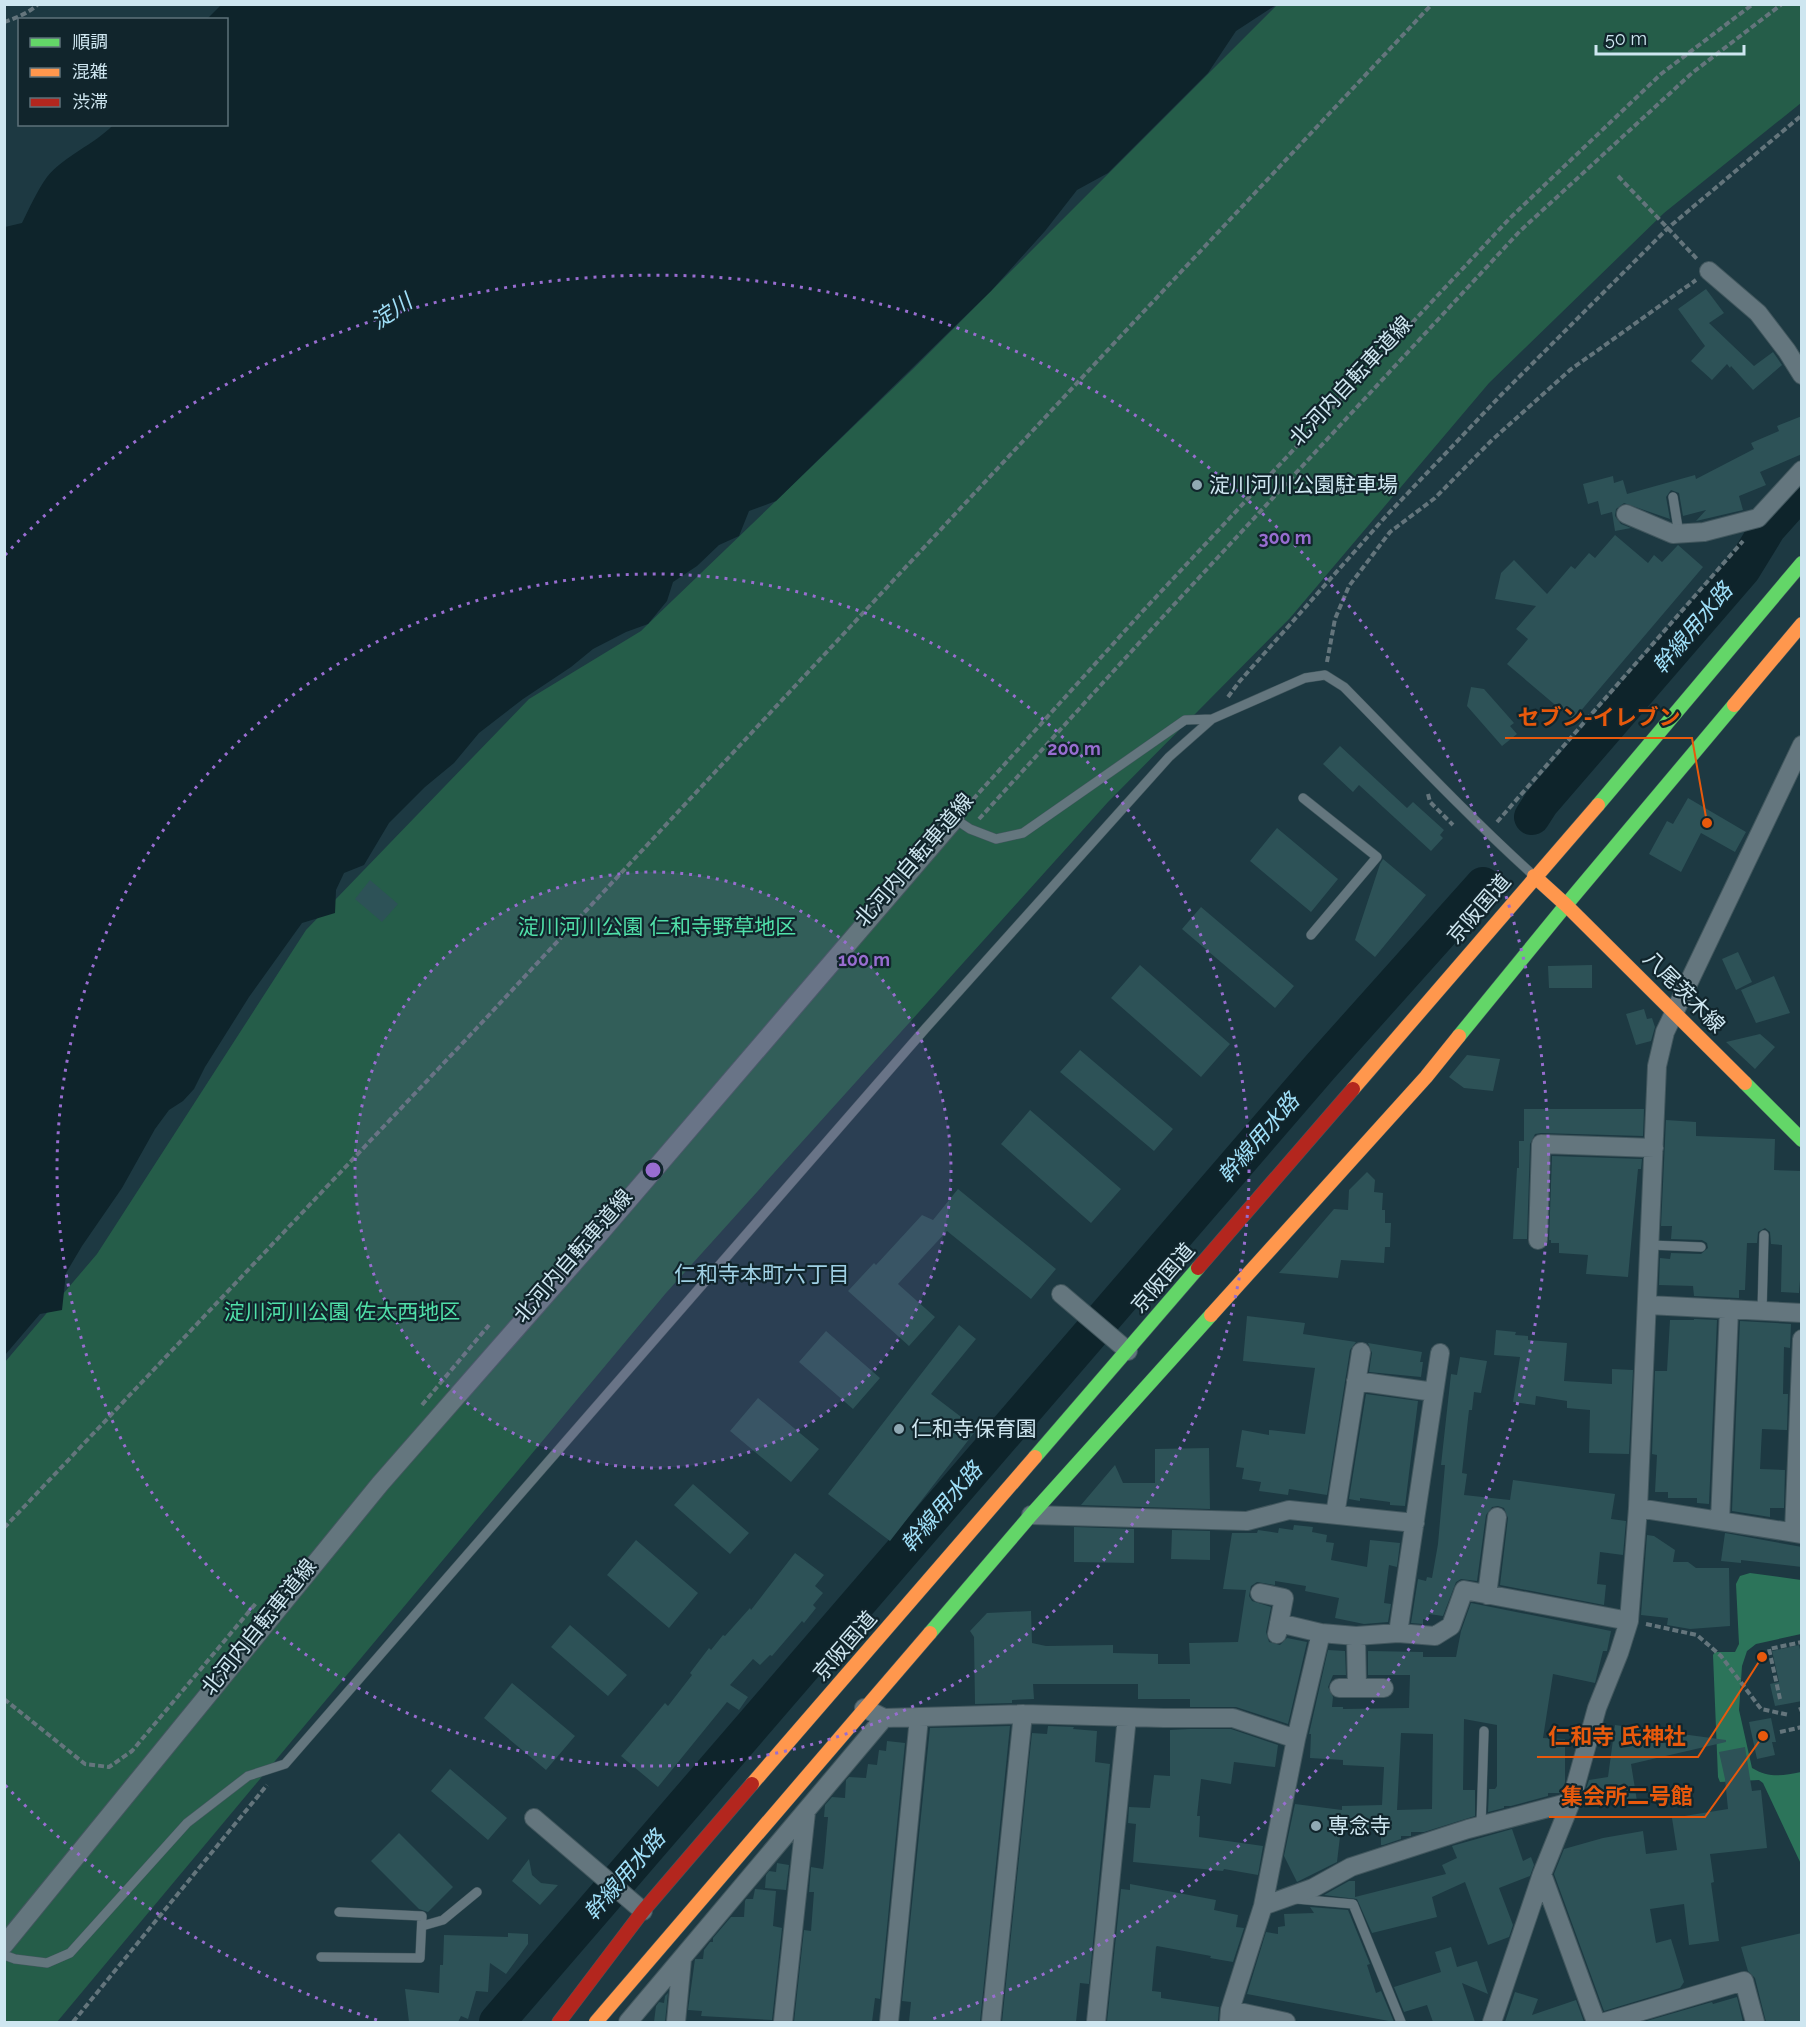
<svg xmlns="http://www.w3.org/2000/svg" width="1806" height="2027" font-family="Raleway,'Noto Sans JP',sans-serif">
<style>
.green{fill:#255d49}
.forest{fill:#2c745a}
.water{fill:#0e242b}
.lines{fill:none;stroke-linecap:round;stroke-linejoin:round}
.river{stroke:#0e242b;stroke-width:36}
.building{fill:#2d5257;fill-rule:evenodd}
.lane-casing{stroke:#42575e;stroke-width:10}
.street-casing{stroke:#42575e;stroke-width:20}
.fast-casing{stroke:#42575e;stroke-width:15}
.slow-casing{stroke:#42575e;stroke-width:15}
.jam-casing{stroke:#42575e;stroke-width:15}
.path{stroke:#64757c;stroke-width:4;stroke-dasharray:6 3;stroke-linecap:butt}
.lane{stroke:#64767e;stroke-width:9}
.street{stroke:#64767e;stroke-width:18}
.fast{stroke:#63d668;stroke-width:14}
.slow{stroke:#ff974d;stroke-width:14}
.jam{stroke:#b3261e;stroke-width:14}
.ring{fill:none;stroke:#986dd0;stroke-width:3;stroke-dasharray:3 6}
.poi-dot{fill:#90a9b3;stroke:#11252c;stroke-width:2}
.labels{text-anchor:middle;stroke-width:4.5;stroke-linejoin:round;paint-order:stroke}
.street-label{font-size:21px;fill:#cee6f0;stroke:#11252c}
.poi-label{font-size:21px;fill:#cee6f0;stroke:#11252c;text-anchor:start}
.park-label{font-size:21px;fill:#50e0a9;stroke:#11252c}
.water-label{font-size:22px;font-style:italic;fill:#9fdff8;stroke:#11252c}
.neighbourhood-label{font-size:22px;fill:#9fd0e4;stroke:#11252c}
.centre{fill:#986dd0;stroke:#11252c;stroke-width:3}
.ring-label{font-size:18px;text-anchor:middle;font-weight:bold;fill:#986dd0;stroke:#11252c;stroke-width:4.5;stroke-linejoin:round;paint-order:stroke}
.leader{fill:none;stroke:#e8590c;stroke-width:2}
.callout-dot{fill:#e8590c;stroke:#11252c;stroke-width:2}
.callout-label{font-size:22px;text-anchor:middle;font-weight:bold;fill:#e8590c;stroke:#11252c;stroke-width:4.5;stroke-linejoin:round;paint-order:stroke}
</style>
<rect width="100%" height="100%" fill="#1d3942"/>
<!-- green -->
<path class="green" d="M1277,5H1801V103L1664,213L1489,383L1290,618L1108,802L666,1293L57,2022H5V1362L97,1254L306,930L529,699L641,631L648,624L913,369Z"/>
<!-- forest -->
<path class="forest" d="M1750,1573L1801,1580V1634L1756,1644L1747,1651L1742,1666L1739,1710L1752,1768C1769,1778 1782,1776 1801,1772V1864L1763,1783L1759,1780L1720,1782L1718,1777L1713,1655L1715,1652H1735L1739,1644L1736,1584L1740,1576Z"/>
<!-- water -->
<path class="water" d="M221,5H1276L1236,31L1208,73L1108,173L1077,190L1045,231L991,291L776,501L749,511L739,536L719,545L697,566L673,582L667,601L648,624L626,632L593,649L571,667L523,699L479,733L454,763L425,787L389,823L364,865L344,873L336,890L335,913L302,923L249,997L205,1067L194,1089L183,1101L169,1110L155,1129L122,1188L82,1246L66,1273L62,1310L40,1314L5,1355V227L22,223C30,207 37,191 47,177C65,155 94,145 113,125L226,124V20L207,19Z"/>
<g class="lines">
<!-- river -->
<path class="river" d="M1532,817L1541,803L1743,569L1768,528L1801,491
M497,2022L1321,1066L1483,885"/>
</g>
<!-- building -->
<path class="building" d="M1706,289L1724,313L1709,323L1754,366L1773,352L1782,365L1753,390L1731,366L1730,368L1727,364L1712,380L1691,361L1705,346L1678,309Z
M1802,416V454L1760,472L1766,485L1739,496L1743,510L1696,521L1706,510L1683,516L1679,493L1671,490L1666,497L1670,519L1624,503L1616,509L1615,516L1621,524L1631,528L1615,531L1612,512L1601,515L1598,501L1588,504L1583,484L1613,476L1614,483L1623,480L1627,494L1695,475L1696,479L1754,449L1751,443L1779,431L1777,426Z
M1615,535L1648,563L1654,555L1662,562L1678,545L1703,567L1573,720L1507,664L1528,639L1516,629L1536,606L1495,599L1501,573L1514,560L1547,594L1571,566L1575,569L1589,553L1595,558Z
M1471,687L1484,689L1514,723L1510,726L1517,734L1502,746L1467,706Z
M1340,746L1407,808L1413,802L1444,830L1440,835L1443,838L1431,851L1359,785L1353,792L1323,764Z
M1688,798L1746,832L1735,852L1701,833L1681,872L1649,854L1667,821L1673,824Z
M1277,828L1338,879L1311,912L1250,861Z
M1383,859L1426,895L1375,957L1355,940L1380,864Z
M370,880L398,904L382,922L355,899Z
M1201,907L1294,986L1275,1008L1182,929Z
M1738,952L1752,982L1736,990L1722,959Z
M1140,965L1230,1044L1201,1077L1111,998Z
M1592,965V988H1549L1548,966Z
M1774,976L1790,1013L1756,1023L1741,990Z
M1644,1009L1647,1019L1652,1018L1655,1027L1651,1041L1636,1045L1626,1014Z
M1760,1034L1775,1047L1755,1069L1726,1042Z
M1080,1050L1173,1129L1154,1151L1060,1072Z
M1467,1055L1500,1059L1493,1091L1464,1088L1449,1077Z
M1524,1109H1644L1643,1136L1541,1133L1535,1134L1530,1144L1527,1239H1513L1517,1168H1519V1141H1524Z
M1030,1110L1121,1189L1091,1223L1001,1144Z
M1666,1120L1696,1122V1136L1775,1139L1774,1170L1802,1171V1256L1799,1293L1781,1292L1782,1245L1771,1244L1770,1232L1765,1228L1758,1232L1757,1243H1747L1745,1290H1739V1298L1694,1296L1693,1286L1659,1285L1660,1258L1670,1259L1671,1253L1701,1254L1708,1248L1707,1243L1702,1240L1671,1239L1672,1226H1661Z
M1552,1156L1642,1159L1641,1169H1638L1628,1277L1586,1274L1588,1255L1559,1253V1243H1551V1240H1549Z
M1367,1172L1375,1180L1374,1192L1383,1193L1382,1210H1385V1223H1391L1390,1247H1385L1384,1263L1341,1260L1338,1278L1279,1273L1334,1209L1348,1210L1349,1190Z
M958,1189L1056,1269L1031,1299L947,1231L898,1284L935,1317L909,1346L848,1291L874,1263L876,1265L922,1215L933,1220Z
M1247,1316L1305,1323L1303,1334L1356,1342L1350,1350L1327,1495L1289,1489L1288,1495L1259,1491L1261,1482L1242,1479L1244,1468L1236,1467L1242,1430L1269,1435V1430L1305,1434L1315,1368L1243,1361Z
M1694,1319L1717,1320L1709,1504L1697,1503V1498H1668V1492H1655L1657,1455L1652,1454L1655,1371H1667L1670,1320H1694Z
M1740,1321L1791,1324L1790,1348L1784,1347L1783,1394H1788L1787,1430L1762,1429L1760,1469L1785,1470L1784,1508H1770V1517L1732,1511Z
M959,1325L976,1339L931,1394L977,1429L890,1541L828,1494Z
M1496,1330L1516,1332L1515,1335L1528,1336V1340L1567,1343L1564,1381L1612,1384V1369L1633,1370L1629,1454L1589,1453L1590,1410L1567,1408V1401L1536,1396L1535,1405L1513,1402L1520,1357L1494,1355Z
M826,1331L880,1378L853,1409L799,1362Z
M1368,1343L1422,1352L1420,1362H1423L1421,1377L1369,1372L1372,1353Z
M1460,1357L1487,1361L1481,1393L1474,1392L1472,1410H1469L1462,1473L1467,1474L1464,1495L1510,1500L1513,1480L1615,1494L1611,1519L1626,1521L1623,1555L1600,1552L1597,1584L1606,1585L1604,1605L1500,1585L1508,1518L1504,1508L1498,1506L1492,1507L1486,1515L1477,1581L1461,1579L1456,1582L1443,1616L1429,1614L1428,1620L1423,1619V1624L1411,1623L1418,1579L1426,1581L1427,1577L1432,1578L1438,1544L1445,1465H1441L1451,1374L1457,1375Z
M1366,1394L1418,1401L1405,1506L1390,1505V1502L1360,1498V1501L1349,1499Z
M758,1398L819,1449L791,1482L730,1431Z
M1209,1448L1210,1509L1081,1505L1115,1465L1123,1483H1155V1449Z
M693,1484L749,1533L730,1554L674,1505Z
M1294,1525L1313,1527L1312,1532L1327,1535L1326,1542L1334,1543L1331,1560L1367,1567L1370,1540L1400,1543L1397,1567L1389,1565L1384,1603L1391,1604L1388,1622L1364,1624L1335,1618L1339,1598L1305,1591L1306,1586L1275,1581V1585L1257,1582L1251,1586L1249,1596L1252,1601L1271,1607L1266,1632L1269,1642L1280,1645L1287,1638L1307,1642L1288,1724L1236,1707H1190V1699H1138V1684H1033L1034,1699L1012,1700V1703L975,1704L974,1637L970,1631L987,1613L1031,1611L1032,1643L1046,1646L1113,1645V1653L1158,1654V1664H1190L1189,1643L1238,1642L1246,1590L1223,1589L1232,1533H1257L1258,1530L1278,1533L1279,1528L1293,1530Z
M1074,1527L1134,1529V1563L1074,1562Z
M1172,1530L1210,1531V1560L1171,1559Z
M1725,1533L1802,1547V1567L1741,1560V1563L1721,1561Z
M1647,1535L1654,1536L1675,1550L1673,1562H1688L1696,1568H1729L1730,1626L1690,1629L1667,1625L1668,1618L1641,1615Z
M636,1540L698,1593L669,1628L607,1575Z
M795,1553L824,1575L815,1586L823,1593L813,1605L816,1608L804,1623L802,1621L772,1656L770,1655L760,1665L753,1659L730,1685L748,1697L739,1710L727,1702L658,1787L621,1756L665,1703L668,1706L692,1675L690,1673L709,1648L711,1650L723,1635L725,1636L750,1608L751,1610Z
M1471,1603L1611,1631L1607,1651H1603L1595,1683L1553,1674L1543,1738L1565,1739V1782L1562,1793H1548V1796L1511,1806H1504V1808L1488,1812L1489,1789H1495L1497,1786V1725L1464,1719L1463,1790H1475V1816L1424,1832H1411V1836H1401V1839L1383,1845H1381V1828H1341L1337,1862L1297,1882L1284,1856L1295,1804L1342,1810V1806L1382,1805L1384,1767L1343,1765V1760L1310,1758L1311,1734H1309L1328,1650L1345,1651L1346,1675H1333L1328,1687L1333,1697L1332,1707H1343V1709L1409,1708L1410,1675H1368V1651L1423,1652V1657H1456L1461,1631ZM1401,1733L1433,1734L1432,1809L1397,1810Z
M570,1625L627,1675L608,1696L551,1647Z
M1799,1645L1802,1658V1701L1775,1706L1770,1684L1779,1682L1772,1651Z
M512,1683L575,1736L546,1770L484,1718Z
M1771,1718L1776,1742H1772L1775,1755L1757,1759L1749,1722Z
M1615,1725L1726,1740V1742L1631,1764L1637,1801L1614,1804L1612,1795L1588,1799L1586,1789L1589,1780L1608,1777Z
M1010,1726L980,2022H909L911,2002L902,2001L930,1728Z
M1048,1726L1074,1727L1073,1729L1097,1731L1095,1762L1110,1764L1089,1984L1080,1983L1076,2022H1002L1032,1733L1047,1734Z
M1190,1729H1231L1278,1745L1275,1767L1234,1762L1231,1784L1201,1779L1197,1816H1200L1199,1837L1263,1846L1258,1875L1224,1869L1223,1871L1133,1862L1136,1824L1128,1823L1129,1807L1150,1808L1154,1775L1170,1776V1730Z
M887,1741L905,1743L880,1999L875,1998L872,2022H794L804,1930L811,1931L814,1892H809L811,1867L823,1869L824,1863L828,1817H824L825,1805L832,1797L845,1798L846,1780L849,1777L866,1778L868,1764L877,1765L879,1750L886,1751Z
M1745,1747L1752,1791L1761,1790L1767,1848L1710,1854L1714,1882L1711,1883L1719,1941L1689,1945L1684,1904L1650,1909L1656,1943L1671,1939L1684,1982L1680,1988L1604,2011L1554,1874L1564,1849L1603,1838L1643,1831L1646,1854L1677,1850L1672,1818L1728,1809L1725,1779L1719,1752Z
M450,1769L507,1818L488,1840L431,1791Z
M1512,1829L1523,1861L1531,1857L1534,1865L1530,1876L1499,1888L1513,1925L1509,1937L1488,1945L1465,1882L1432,1897L1437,1917L1372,1933L1357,1899L1324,1895L1349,1881H1355V1897L1446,1874L1442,1865L1457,1858L1452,1846Z
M399,1833L453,1887L428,1912L419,1909L371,1861Z
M529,1859L532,1875L541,1883L558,1885L540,1905L512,1881Z
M777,1863L789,1865L786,1890L765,1888L766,1875L769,1871L776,1872Z
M1130,1884L1216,1900L1214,1910L1238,1915L1236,1927L1244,1928L1233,1962L1210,1958L1211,1956L1157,1946L1156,1947L1152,1991L1161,1992V1998L1219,2007L1218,2022H1107L1121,1889L1130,1890Z
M755,1889L776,1891L773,1926L782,1928L772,2020L701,2016L702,2011L688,2010L695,1959H703L704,1950L710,1942H713V1938L731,1917H744L745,1901L746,1899H753Z
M1310,1907L1348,1910L1370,1964L1367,1965L1376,1993L1381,1991L1394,2022L1247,1994L1266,1932L1278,1934V1927L1285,1926L1284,1914L1314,1913Z
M508,1933L528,1934V1944L506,1974L490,1963L488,1992L476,1991L468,2019L461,2016L458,2022H409L405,1989L439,1993L440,1965H443L444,1935L508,1937Z
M1802,1933V2022H1766L1755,1978L1748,1971L1741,1947Z
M1451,1947L1457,1967L1477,1961L1488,1994L1462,1983L1475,2022H1433L1427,2005L1404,2012L1394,1987L1441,1972L1435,1952Z
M1515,1992L1538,1999L1532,2015L1576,2000L1584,2022H1505Z
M668,1993L665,2022H654L656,2006L659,2002L664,2003L665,1996Z
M1737,1997L1743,2022H1643L1712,2002L1713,2004Z"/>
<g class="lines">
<!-- lane casing -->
<g class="lane-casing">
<path id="lane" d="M1673,497L1679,534
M1303,798L1377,857L1311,935
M955,819L970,829L996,839L1023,833L1185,720L1212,719
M1650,1245L1701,1247
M1762,1311L1764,1235
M1481,1825L1484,1731
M1296,1899L1353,1904L1401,2022
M422,1926L443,1920L477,1892
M4,1955L15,1959L47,1963L70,1953L187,1823L248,1776L285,1764L925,1029L1169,757L1212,719L1305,678L1325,675L1344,687C1406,750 1467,815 1532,874
M321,1957L420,1958L422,1916L339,1912"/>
</g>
<!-- street casing -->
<g class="street-casing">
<path id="street" d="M1709,271L1758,313L1787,351L1802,375
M1626,514L1673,534L1704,532L1758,518L1802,470
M1538,1240L1541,1144L1654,1148
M1061,1294L1128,1351
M1648,1305L1802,1313
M1356,1381L1434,1392
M1638,1508L1802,1534
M1031,1515L1247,1521L1289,1510L1415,1523
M1335,1515L1361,1352
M1720,1521L1729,1309
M1794,1532L1802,1339
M1260,1593L1284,1598L1277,1634
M1487,1595L1497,1517
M1279,1623L1321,1633
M1398,1633L1440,1353
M1356,1636L1357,1688
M1339,1688H1384
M864,1708L884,1718L1023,1714L1164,1718H1233L1296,1739
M534,1818L643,1911
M1542,1874L1596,2022
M1263,1906L1313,1888L1351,1867L1468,1829L1571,1802
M4,1945L380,1484L600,1233L955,819
M1230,2010L1286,2022
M628,2022L884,1718
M676,2022L682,1959
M783,2022L806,1812
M889,2022L919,1718
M991,2022L1023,1714
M1096,2022L1127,1717
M1229,2022L1230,2010L1263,1906L1296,1739L1321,1633L1356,1636L1398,1633L1435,1636L1451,1626L1464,1590L1629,1621
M1492,2022L1542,1874L1571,1802L1597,1708L1619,1653L1629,1621L1638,1508L1657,1066L1665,1032L1802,745
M1605,2022L1744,1981L1755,2022"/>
</g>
<!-- fast casing -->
<g class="fast-casing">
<path id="fast" d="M1598,805L1802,563
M1459,1036L1566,905L1734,705
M1745,1083L1802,1140
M1035,1457L1198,1268
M930,1633L1031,1515L1211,1315"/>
</g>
<!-- slow casing -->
<g class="slow-casing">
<path id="slow" d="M1734,705L1802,624
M1534,876L1566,905L1745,1083
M1353,1089L1598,805
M1211,1315L1426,1077L1459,1036
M752,1784L1035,1457
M596,2022L930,1633"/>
</g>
<!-- jam casing -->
<g class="jam-casing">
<path id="jam" d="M1198,1268L1353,1089
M559,2022L643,1911L752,1784"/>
</g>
<!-- path -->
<path class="path" d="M4,22C16,18 29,13 38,4
M1618,176L1698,260
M1327,662L1335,619L1349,586L1390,532L1435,498L1491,441L1570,370L1696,280
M1228,697L1239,682L1387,515L1502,394L1668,228L1802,115
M1428,794L1430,802L1453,825
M967,806L1141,613L1510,218L1661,74L1753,4
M979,819L1170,609L1520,231L1692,73L1782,4
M1497,822L1743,541
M422,1405L489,1325
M4,1528L475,1030L1118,339L1432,4
M1646,1624L1697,1635L1721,1656L1761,1709L1789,1715
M4,1699L85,1764L109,1767L132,1751L257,1602
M1780,1699L1769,1649L1802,1642
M1800,1707L1802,1712
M1780,1732L1802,1727
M73,2022L267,1785"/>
<!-- lane -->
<use href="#lane" class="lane"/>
<!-- street -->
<use href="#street" class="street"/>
<!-- fast -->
<use href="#fast" class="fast"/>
<!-- slow -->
<use href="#slow" class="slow"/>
<!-- jam -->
<use href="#jam" class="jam"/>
</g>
<!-- distance rings -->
<circle cx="653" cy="1170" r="298" fill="#986dd0" fill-opacity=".12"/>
<g class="ring">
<circle cx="653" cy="1170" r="298"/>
<circle cx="653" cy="1170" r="596"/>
<path d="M377 2020A894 894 0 0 1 5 1785M5 555A894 894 0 1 1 929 2020"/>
</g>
<!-- markers -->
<g class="poi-dot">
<circle cx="1197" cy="485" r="6"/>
<circle cx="899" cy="1429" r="6"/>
<circle cx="1316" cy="1826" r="6"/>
</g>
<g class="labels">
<!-- street labels -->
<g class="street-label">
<text transform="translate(1351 381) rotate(-47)" y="7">北河内自転車道線</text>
<text transform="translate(914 860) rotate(-49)" y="7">北河内自転車道線</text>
<text transform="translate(1479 909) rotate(-49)" y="7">京阪国道</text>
<text transform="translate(1684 992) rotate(45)" y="7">八尾茨木線</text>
<text transform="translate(573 1256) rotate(-49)" y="7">北河内自転車道線</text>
<text transform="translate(1163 1278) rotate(-49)" y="7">京阪国道</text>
<text transform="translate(259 1627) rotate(-51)" y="7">北河内自転車道線</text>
<text transform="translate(845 1646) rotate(-49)" y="7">京阪国道</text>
</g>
<!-- poi labels -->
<g class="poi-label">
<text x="1209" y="492">淀川河川公園駐車場</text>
<text x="911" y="1436">仁和寺保育園</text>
<text x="1328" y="1833">専念寺</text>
</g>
<!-- park labels -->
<g class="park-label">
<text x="657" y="934">淀川河川公園 仁和寺野草地区</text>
<text x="342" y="1319">淀川河川公園 佐太西地区</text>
</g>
<!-- water labels -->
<g class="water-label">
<text transform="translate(391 311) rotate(-34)" y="8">淀川</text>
<text transform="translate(1692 628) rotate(-50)" y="8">幹線用水路</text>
<text transform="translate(1258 1138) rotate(-49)" y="8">幹線用水路</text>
<text transform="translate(941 1507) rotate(-49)" y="8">幹線用水路</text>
<text transform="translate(624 1875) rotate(-49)" y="8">幹線用水路</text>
</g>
<!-- neighbourhood labels -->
<g class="neighbourhood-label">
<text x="762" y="1282">仁和寺本町六丁目</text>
</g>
</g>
<circle cx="653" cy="1170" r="9" class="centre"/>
<g class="ring-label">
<text x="1285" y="544">300 m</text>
<text x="1074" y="755">200 m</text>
<text x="864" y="966">100 m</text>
</g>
<!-- callouts -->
<path class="leader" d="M1707 823L1692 738H1505M1762 1657L1698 1757H1537M1763 1736L1705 1817H1549"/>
<g class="callout-dot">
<circle cx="1707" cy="823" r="6"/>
<circle cx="1762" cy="1657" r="6"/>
<circle cx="1763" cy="1736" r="6"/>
</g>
<g class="callout-label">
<text x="1599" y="725">セブン-イレブン</text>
<text x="1617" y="1744">仁和寺 氏神社</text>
<text x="1627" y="1804">集会所二号館</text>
</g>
<!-- border -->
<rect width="1806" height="2027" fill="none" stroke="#cee6f0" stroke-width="12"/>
<!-- legend -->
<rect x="18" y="18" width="210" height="108" fill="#11252c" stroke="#5d727a" stroke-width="1.5"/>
<rect x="30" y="38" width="30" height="9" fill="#63d668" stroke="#5d727a" stroke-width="1.5"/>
<text x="72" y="48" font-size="18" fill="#cee6f0">順調</text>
<rect x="30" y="68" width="30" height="9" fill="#ff974d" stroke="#5d727a" stroke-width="1.5"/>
<text x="72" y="78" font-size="18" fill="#cee6f0">混雑</text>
<rect x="30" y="98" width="30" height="9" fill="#b3261e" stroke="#5d727a" stroke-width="1.5"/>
<text x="72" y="108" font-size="18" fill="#cee6f0">渋滞</text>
<!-- scale -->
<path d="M1596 45v9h148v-9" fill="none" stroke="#cee6f0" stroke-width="3"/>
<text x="1605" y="45" font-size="18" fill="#cee6f0" stroke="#11252c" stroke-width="4.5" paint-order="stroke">50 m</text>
</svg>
